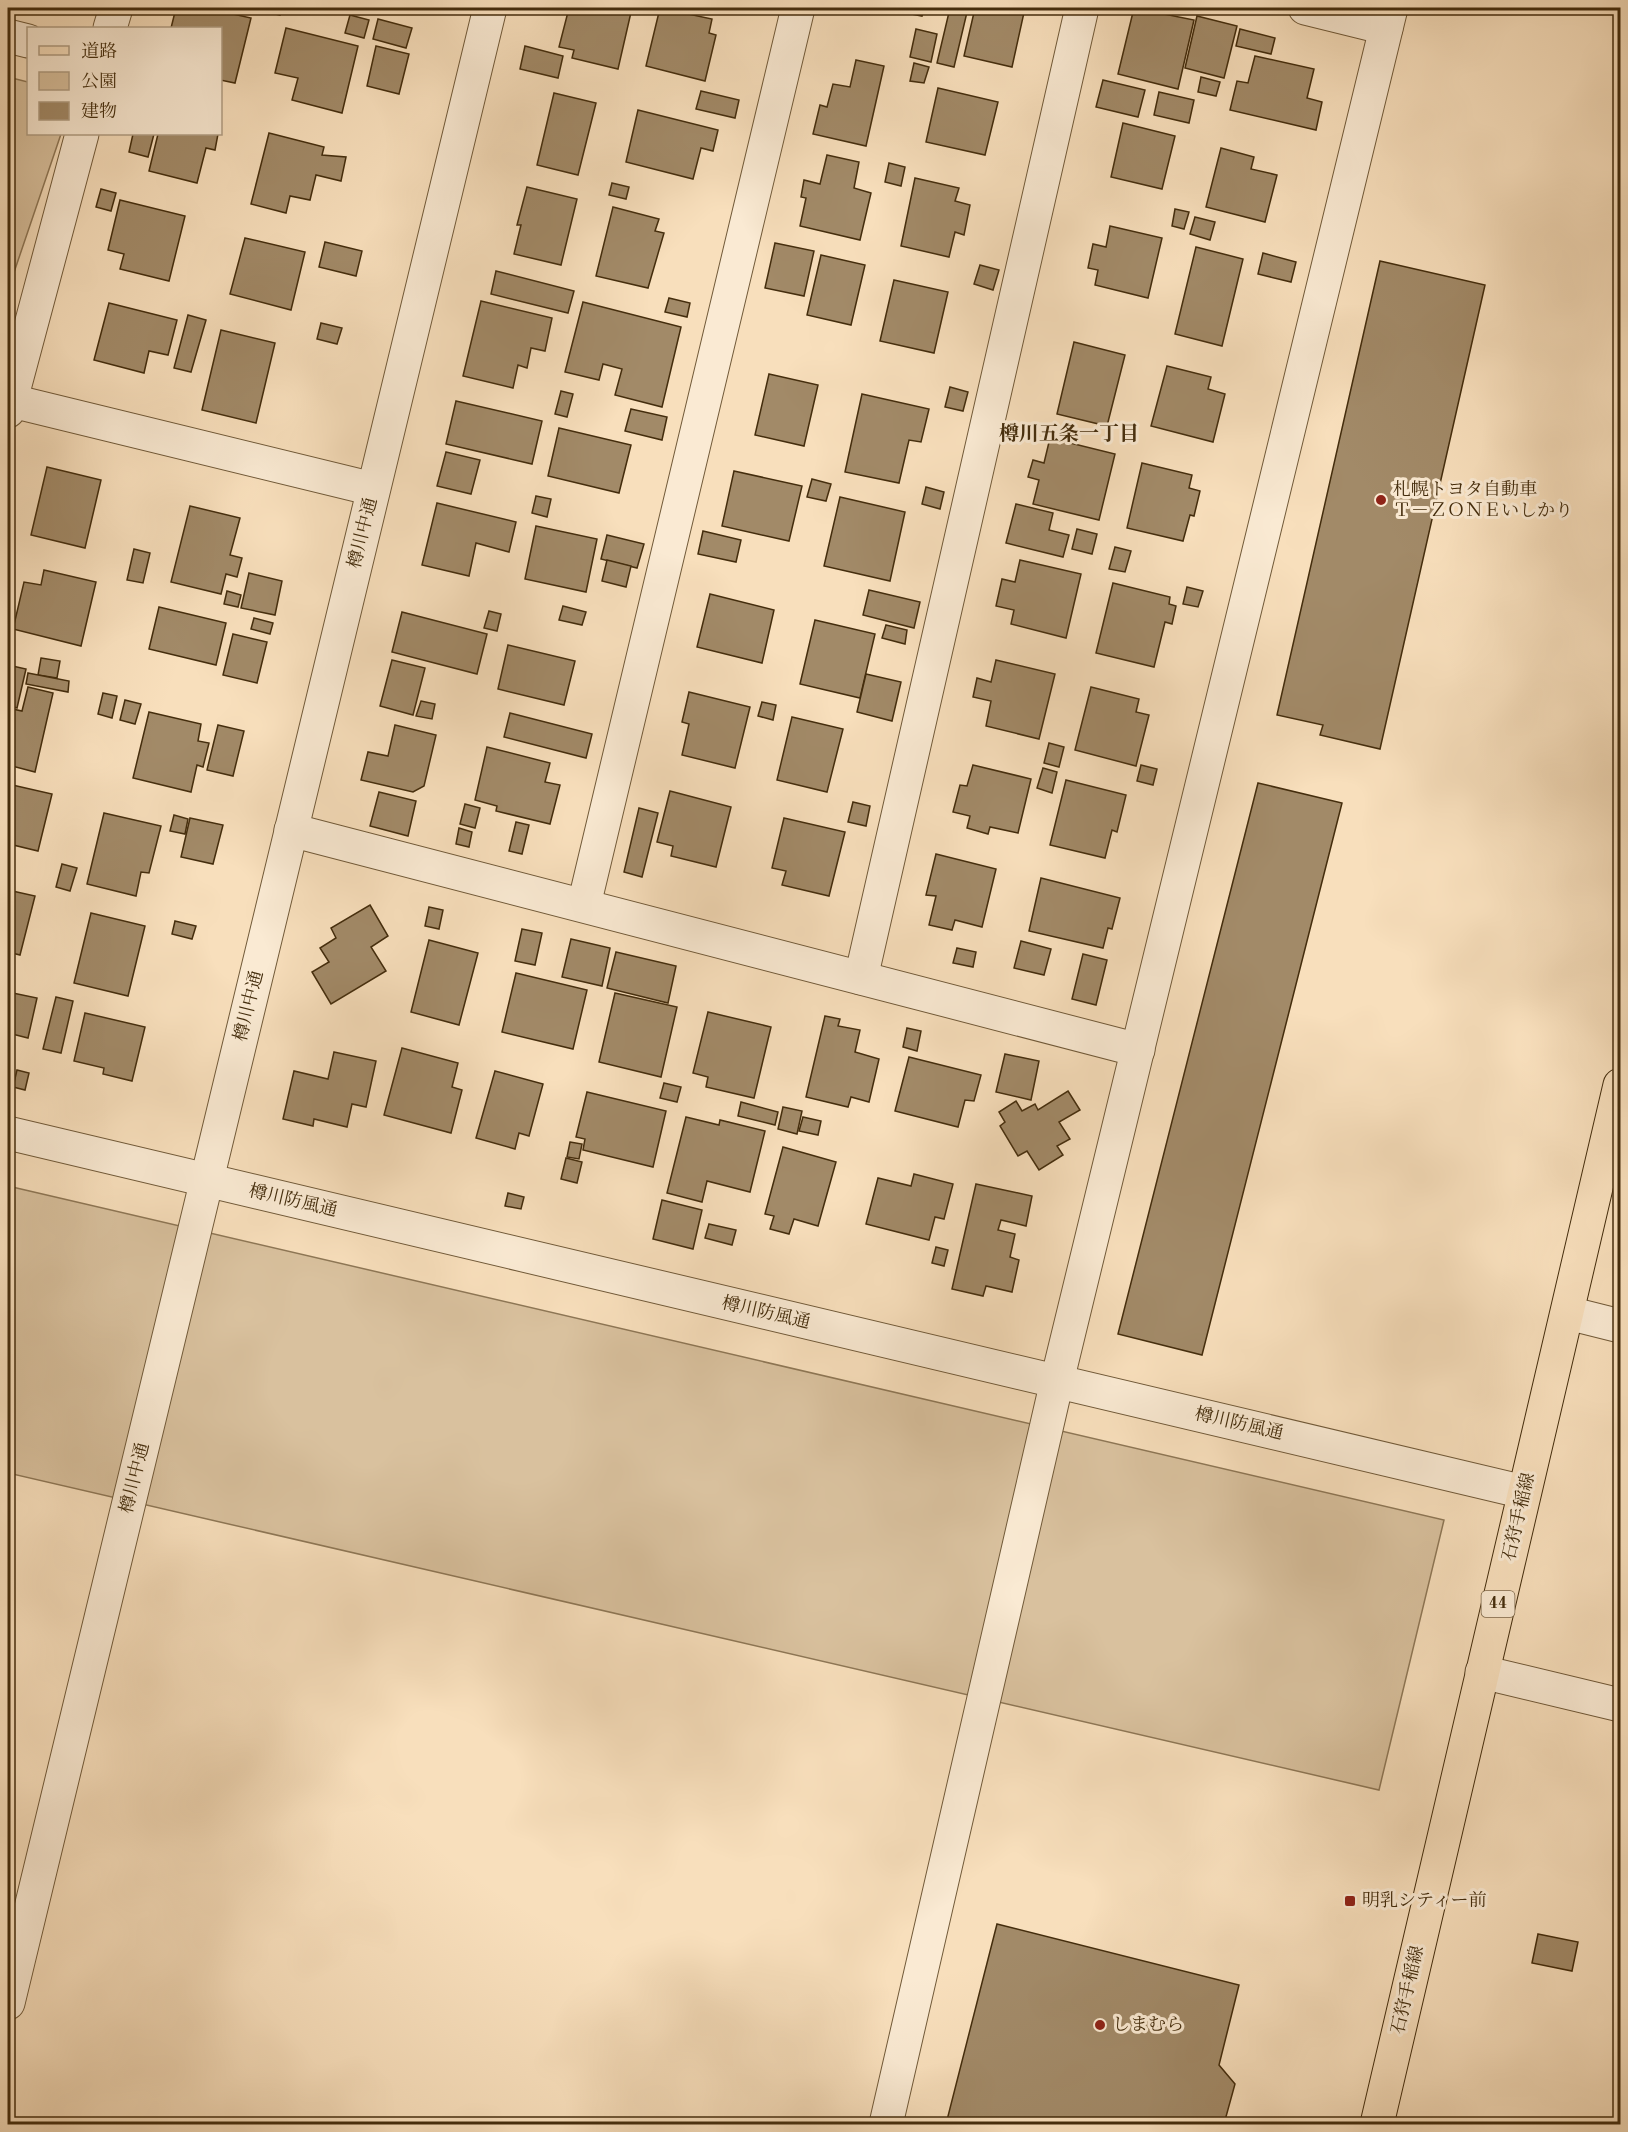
<svg xmlns="http://www.w3.org/2000/svg" width="1628" height="2132" viewBox="0 0 1628 2132" font-family="'Old Standard TT','Noto Serif JP',serif">
	<style>
		.green { fill: #d9c19e; stroke: #8e7756; stroke-width: 1.5 }
		.building { fill: #a28a68; stroke: #442d0d; stroke-width: 1.5 }
		.lines { fill: none; stroke-linecap: round; stroke-linejoin: round }
		.minor-casing { stroke: #715a39; stroke-width: 35 }
		.primary-casing { stroke: #442d0d; stroke-width: 35 }
		.minor { stroke: #faead3; stroke-width: 33 }
		.primary { stroke: #f8dfbc; stroke-width: 33 }
		.poi-dot { fill: #8f2418; stroke: #faead3; stroke-width: 2 }
		.labels { text-anchor: middle; dominant-baseline: central; stroke-width: 6; stroke-linejoin: round; paint-order: stroke }
		.shield { fill: #faead3; stroke: #7b6648; stroke-width: 1.5 }
		.shield-label { font-size: 16px; font-weight: bold; fill: #442d0d }
		.poi-label { font-size: 18px; fill: #442d0d; stroke: #faead3; text-anchor: start }
		.street-label { font-size: 18px; fill: #442d0d; stroke: #faead3 }
		.neighbourhood-label { font-size: 20px; font-weight: bold; fill: #442d0d; stroke: #faead3 }
	</style>
	<rect width="100%" height="100%" fill="#f8dfbc"/>
	<filter id="stains"><feTurbulence type="fractalNoise" baseFrequency=".00333" numOctaves="4"/><feColorMatrix values="0 0 0 0 .2 0 0 0 0 .09 0 0 0 0 .02 0 0 0 .5 -.17"/></filter>
	<radialGradient id="worn" r=".72"><stop offset=".6" stop-color="#630" stop-opacity="0"/><stop offset="1" stop-color="#630" stop-opacity=".3"/></radialGradient>
	<g class="green">
		<polygon points="8,77 28,82 28,134 61,134 8,290"/>
		<polygon points="8,1186 1444,1520 1379,1790 8,1473"/>
	</g>
	<g class="building">
		<polygon points="176,8 206,8 251,18 235,83 220,80 220,28 171,28"/>
		<polygon points="249,8 281,8 280,15"/>
		<polygon points="569,8 632,8 618,69 572,58 574,50 559,47"/>
		<polygon points="660,8 712,19 709,33 716,35 705,81 646,66"/>
		<polygon points="882,8 924,8 922,16"/>
		<polygon points="950,8 968,8 954,67 937,63"/>
		<polygon points="975,8 1025,8 1012,67 964,56"/>
		<polygon points="1134,8 1194,20 1178,89 1118,74"/>
		<polygon points="350,15 369,20 364,38 345,33"/>
		<polygon points="1197,16 1237,26 1224,78 1185,68"/>
		<polygon points="378,19 412,28 406,48 373,39"/>
		<polygon points="286,28 358,46 342,113 292,100 298,78 275,73"/>
		<polygon points="916,29 937,34 931,62 910,57"/>
		<polygon points="1240,29 1275,38 1271,54 1236,46"/>
		<polygon points="376,46 409,54 399,94 367,86"/>
		<polygon points="525,46 563,56 558,78 520,69"/>
		<polygon points="1255,56 1314,69 1307,98 1322,102 1316,130 1230,110 1237,81 1248,83"/>
		<polygon points="856,60 884,66 866,146 813,134 820,105 827,107 833,84 850,87"/>
		<polygon points="914,63 929,67 924,83 910,81"/>
		<polygon points="1201,77 1220,82 1216,96 1198,92"/>
		<polygon points="1103,80 1145,90 1138,117 1096,107"/>
		<polygon points="938,88 998,102 985,155 926,142"/>
		<polygon points="701,91 739,100 735,118 696,109"/>
		<polygon points="1159,92 1194,100 1189,123 1154,115"/>
		<polygon points="554,93 596,103 578,175 537,165"/>
		<polygon points="638,110 718,130 713,151 701,148 693,179 626,162"/>
		<polygon points="1123,123 1175,136 1162,189 1111,177"/>
		<polygon points="269,133 324,147 322,155 346,157 341,181 316,175 310,200 290,196 286,213 251,204"/>
		<polygon points="133,134 154,134 148,157 129,152"/>
		<polygon points="158,134 218,134 215,150 206,148 197,183 149,171"/>
		<polygon points="1221,148 1254,157 1251,169 1277,175 1265,222 1206,207"/>
		<polygon points="827,155 859,162 854,188 871,193 860,240 800,226 806,198 801,197 804,180 820,184"/>
		<polygon points="889,163 905,167 901,186 885,182"/>
		<polygon points="915,178 959,188 955,201 970,205 964,235 955,232 949,257 901,246"/>
		<polygon points="612,183 629,187 626,199 609,195"/>
		<polygon points="527,187 577,199 561,265 514,254 521,225 517,225"/>
		<polygon points="101,189 116,193 111,211 96,207"/>
		<polygon points="120,200 185,216 169,281 120,269 124,254 108,250"/>
		<polygon points="613,207 659,219 655,231 664,233 648,288 596,276"/>
		<polygon points="1175,209 1189,212 1184,229 1172,226"/>
		<polygon points="1195,217 1215,222 1210,240 1190,234"/>
		<polygon points="1110,226 1162,238 1148,298 1095,285 1098,270 1088,268 1093,244 1106,247"/>
		<polygon points="245,238 305,252 291,310 230,294"/>
		<polygon points="325,242 362,251 356,276 319,267"/>
		<polygon points="775,243 814,251 804,296 765,288"/>
		<polygon points="1196,247 1243,259 1222,346 1175,334"/>
		<polygon points="1263,253 1296,262 1291,282 1258,274"/>
		<polygon points="821,255 865,265 851,325 807,315"/>
		<polygon points="1380,261 1485,285 1380,749 1320,735 1323,725 1277,715"/>
		<polygon points="980,265 999,270 993,290 974,284"/>
		<polygon points="496,271 574,291 568,313 491,294"/>
		<polygon points="894,280 948,292 934,353 880,341"/>
		<polygon points="669,298 690,303 687,317 665,312"/>
		<polygon points="481,301 552,318 545,351 531,348 527,368 518,365 513,388 463,376"/>
		<polygon points="583,302 681,327 662,407 615,395 622,369 603,364 599,380 565,372"/>
		<polygon points="109,303 177,320 168,355 149,351 144,373 94,360"/>
		<polygon points="188,315 206,320 191,372 174,368"/>
		<polygon points="321,323 342,328 337,344 317,339"/>
		<polygon points="221,330 275,343 256,423 202,410"/>
		<polygon points="1074,342 1125,355 1107,426 1057,414"/>
		<polygon points="1167,366 1211,377 1208,389 1225,394 1213,442 1151,426"/>
		<polygon points="769,374 818,385 804,446 755,435"/>
		<polygon points="950,387 968,392 963,411 945,407"/>
		<polygon points="561,391 573,394 567,417 555,414"/>
		<polygon points="862,394 929,409 921,442 909,440 899,483 845,472"/>
		<polygon points="456,401 542,421 532,464 446,444"/>
		<polygon points="631,409 667,417 662,440 625,431"/>
		<polygon points="559,428 631,445 619,493 548,476"/>
		<polygon points="1050,438 1115,454 1099,520 1033,504 1039,480 1028,477 1033,460 1044,463"/>
		<polygon points="446,452 480,460 471,494 437,486"/>
		<polygon points="1142,463 1192,475 1189,488 1200,491 1194,516 1190,515 1183,541 1127,528"/>
		<polygon points="47,467 101,480 85,548 31,535"/>
		<polygon points="734,471 802,486 789,541 722,526"/>
		<polygon points="812,479 831,484 826,501 807,497"/>
		<polygon points="926,487 944,492 940,509 922,504"/>
		<polygon points="536,496 551,499 547,517 532,513"/>
		<polygon points="840,497 905,512 890,581 824,566"/>
		<polygon points="437,503 516,522 509,552 476,543 469,576 422,565"/>
		<polygon points="1016,504 1053,513 1049,530 1069,535 1063,557 1006,543"/>
		<polygon points="190,506 240,518 230,555 242,558 237,577 226,574 221,594 171,582"/>
		<polygon points="536,526 597,539 586,592 525,579"/>
		<polygon points="1077,529 1097,534 1092,554 1072,549"/>
		<polygon points="703,531 741,540 736,562 698,554"/>
		<polygon points="607,535 644,544 637,568 601,559"/>
		<polygon points="1115,547 1131,551 1125,572 1109,569"/>
		<polygon points="134,549 150,553 143,583 127,580"/>
		<polygon points="607,560 631,566 626,587 602,581"/>
		<polygon points="1020,560 1081,574 1066,638 1011,624 1014,610 996,606 1002,579 1015,582"/>
		<polygon points="44,570 96,582 81,646 13,629 24,582 41,585"/>
		<polygon points="249,573 282,581 275,615 241,608"/>
		<polygon points="1113,583 1170,597 1169,604 1176,606 1172,624 1165,622 1154,667 1096,653"/>
		<polygon points="1187,587 1203,591 1198,607 1183,604"/>
		<polygon points="869,590 920,602 914,628 863,615"/>
		<polygon points="227,591 241,595 238,607 224,604"/>
		<polygon points="710,594 774,610 762,663 697,647"/>
		<polygon points="563,606 586,612 582,625 559,620"/>
		<polygon points="159,607 226,623 216,665 149,649"/>
		<polygon points="489,611 501,614 497,631 484,628"/>
		<polygon points="402,612 487,634 477,674 392,652"/>
		<polygon points="254,618 273,623 270,634 251,629"/>
		<polygon points="815,620 875,634 860,698 800,684"/>
		<polygon points="886,625 907,630 905,644 882,638"/>
		<polygon points="233,634 267,642 257,683 223,675"/>
		<polygon points="508,645 575,661 564,705 498,689"/>
		<polygon points="41,658 60,661 57,678 38,675"/>
		<polygon points="392,660 425,668 413,715 380,706"/>
		<polygon points="996,660 1055,674 1039,739 986,726 991,701 973,697 977,678 991,682"/>
		<polygon points="8,665 26,669 17,708 8,705"/>
		<polygon points="28,673 69,681 68,692 26,684"/>
		<polygon points="866,674 901,682 892,721 857,712"/>
		<polygon points="28,687 53,693 35,772 8,765 8,708 22,711"/>
		<polygon points="1091,687 1139,699 1136,712 1149,715 1136,766 1075,750"/>
		<polygon points="689,692 750,707 735,768 682,755 689,724 682,722"/>
		<polygon points="103,693 117,696 112,718 98,714"/>
		<polygon points="125,700 141,704 135,724 120,720"/>
		<polygon points="421,701 435,704 432,719 416,716"/>
		<polygon points="762,702 776,705 773,720 758,716"/>
		<polygon points="149,712 201,724 198,741 209,743 203,767 197,765 191,792 133,778"/>
		<polygon points="510,713 592,734 586,758 504,737"/>
		<polygon points="792,717 843,729 827,792 777,780"/>
		<polygon points="218,725 244,731 233,776 207,770"/>
		<polygon points="395,725 436,735 424,786 413,792 361,780 368,752 388,756"/>
		<polygon points="1049,743 1064,747 1059,767 1044,763"/>
		<polygon points="487,747 550,763 545,782 560,785 550,824 496,811 497,806 475,800"/>
		<polygon points="973,765 1031,779 1018,833 990,827 988,834 967,828 970,816 953,812 960,785 967,786"/>
		<polygon points="1141,765 1157,769 1153,785 1137,781"/>
		<polygon points="1043,768 1057,772 1052,793 1037,788"/>
		<polygon points="1066,780 1126,795 1117,832 1112,830 1105,858 1050,845"/>
		<polygon points="1258,783 1342,803 1202,1355 1118,1334"/>
		<polygon points="8,784 52,794 38,851 13,845 12,851 8,850"/>
		<polygon points="670,791 731,807 716,867 671,856 673,846 657,842"/>
		<polygon points="379,792 416,801 408,836 370,826"/>
		<polygon points="853,802 870,806 866,826 848,822"/>
		<polygon points="465,804 480,808 475,828 460,824"/>
		<polygon points="639,808 658,813 642,877 624,872"/>
		<polygon points="104,813 161,826 149,873 141,872 136,896 87,884"/>
		<polygon points="174,815 188,819 185,834 170,831"/>
		<polygon points="190,818 223,825 213,864 181,857"/>
		<polygon points="784,818 845,832 829,896 782,885 786,871 772,868"/>
		<polygon points="516,822 529,825 522,854 509,851"/>
		<polygon points="459,828 472,832 469,847 456,844"/>
		<polygon points="936,854 996,869 982,927 955,920 952,930 929,925 936,896 926,895"/>
		<polygon points="62,864 77,868 70,891 56,887"/>
		<polygon points="1041,878 1120,898 1112,929 1108,928 1103,948 1029,931"/>
		<polygon points="8,890 35,896 20,955 8,952"/>
		<polygon points="370,905 388,936 371,947 386,971 331,1004 312,972 329,962 320,948 336,938 331,928"/>
		<polygon points="429,907 443,910 439,929 425,926"/>
		<polygon points="91,913 145,926 128,996 74,983"/>
		<polygon points="175,921 196,926 192,939 172,934"/>
		<polygon points="522,929 542,933 535,965 515,961"/>
		<polygon points="571,939 610,948 602,986 562,977"/>
		<polygon points="429,940 478,953 459,1025 411,1012"/>
		<polygon points="1021,941 1051,949 1044,975 1014,968"/>
		<polygon points="957,948 976,952 973,967 953,963"/>
		<polygon points="616,952 676,966 668,1003 607,988"/>
		<polygon points="1083,954 1107,960 1096,1005 1072,999"/>
		<polygon points="516,973 587,990 573,1049 502,1032"/>
		<polygon points="8,992 37,998 28,1038 8,1033"/>
		<polygon points="615,993 677,1007 661,1077 599,1062"/>
		<polygon points="56,997 73,1001 61,1053 43,1049"/>
		<polygon points="708,1012 771,1027 754,1098 706,1087 708,1077 693,1073"/>
		<polygon points="85,1013 145,1027 132,1081 103,1074 104,1068 74,1061"/>
		<polygon points="825,1016 840,1019 838,1026 860,1030 855,1052 879,1059 869,1102 851,1097 848,1107 806,1097"/>
		<polygon points="907,1028 921,1031 917,1051 903,1047"/>
		<polygon points="402,1048 458,1063 452,1087 462,1090 451,1133 384,1115"/>
		<polygon points="334,1052 376,1061 366,1107 352,1104 347,1127 314,1119 313,1126 283,1119 294,1071 328,1079"/>
		<polygon points="1005,1054 1039,1061 1031,1100 996,1092"/>
		<polygon points="909,1057 981,1075 974,1101 965,1100 958,1127 895,1111"/>
		<polygon points="17,1070 29,1073 25,1090 13,1087"/>
		<polygon points="495,1071 543,1084 529,1136 519,1133 515,1149 476,1138"/>
		<polygon points="664,1083 681,1087 677,1102 660,1098"/>
		<polygon points="1068,1091 1080,1110 1059,1122 1070,1139 1057,1146 1063,1155 1039,1170 1027,1151 1018,1156 1000,1126 1005,1122 999,1112 1016,1101 1022,1111 1035,1104 1038,1110"/>
		<polygon points="587,1092 666,1111 653,1167 583,1150 585,1139 576,1137"/>
		<polygon points="741,1102 778,1112 775,1125 738,1116"/>
		<polygon points="783,1107 802,1111 797,1134 778,1129"/>
		<polygon points="686,1117 719,1125 720,1120 765,1131 750,1192 707,1181 702,1202 667,1193"/>
		<polygon points="803,1117 821,1121 818,1135 799,1131"/>
		<polygon points="570,1142 582,1144 579,1159 567,1157"/>
		<polygon points="783,1147 836,1162 818,1226 794,1219 789,1234 770,1229 774,1216 765,1214"/>
		<polygon points="566,1158 582,1162 577,1183 561,1179"/>
		<polygon points="914,1174 953,1184 944,1219 935,1217 929,1240 866,1224 878,1178 911,1186"/>
		<polygon points="976,1184 1032,1196 1026,1226 1001,1220 998,1230 1015,1234 1010,1257 1019,1260 1012,1292 986,1286 983,1296 952,1289"/>
		<polygon points="508,1193 524,1197 521,1209 505,1206"/>
		<polygon points="662,1200 702,1210 693,1249 653,1239"/>
		<polygon points="709,1224 736,1230 732,1245 705,1238"/>
		<polygon points="936,1247 948,1250 944,1266 932,1263"/>
		<polygon points="997,1924 1239,1985 1219,2065 1235,2084 1224,2124 946,2124"/>
		<polygon points="1538,1934 1578,1942 1572,1971 1532,1963"/>
	</g>
	<g class="lines">
		<defs>
			<g id="minor">
				<polyline points="1305,8 1386,28"/>
				<polyline points="110,28 116,8"/>
				<polyline points="8,36 28,41"/>
				<polyline points="8,400 373,489"/>
				<polyline points="8,411 82,134"/>
				<polyline points="291,830 1138,1050"/>
				<polyline points="584,905 798,8"/>
				<polyline points="861,978 1082,8"/>
				<polyline points="8,1133 1524,1492"/>
				<polyline points="1568,1313 1620,1326"/>
				<polyline points="1482,1672 1620,1705"/>
				<polyline points="8,2003 490,8"/>
				<polyline points="886,2124 1057,1381 1391,8"/>
			</g>
			<polyline id="primary" points="1377,2124 1620,1085"/>
		</defs>
		<use href="#minor" class="minor-casing"/>
		<use href="#primary" class="primary-casing"/>
		<use href="#minor" class="minor"/>
		<use href="#primary" class="primary"/>
	</g>
	<g class="poi-dot">
		<circle cx="1381" cy="500" r="6"/>
		<rect x="1344" y="1895" width="12" height="12" rx="3"/>
		<circle cx="1100" cy="2025" r="6"/>
	</g>
	<g class="labels">
		<rect class="shield" x="1481.5" y="1591" width="33" height="26" rx="4.5"/>
		<g class="shield-label">
			<text x="1498" y="1604">44</text>
		</g>
		<g class="poi-label">
			<text x="1393" y="490">札幌トヨタ自動車<tspan x="1393" dy="21">Ｔ－ＺＯＮＥいしかり</tspan></text>
			<text x="1362" y="1901">明乳シティー前</text>
			<text x="1112" y="2025">しまむら</text>
		</g>
		<g class="street-label">
			<text transform="translate(363 533) rotate(-76)">樽川中通</text>
			<text transform="translate(249 1006) rotate(-76)">樽川中通</text>
			<text transform="translate(293 1201) rotate(13)">樽川防風通</text>
			<text transform="translate(766 1313) rotate(13)">樽川防風通</text>
			<text transform="translate(1239 1424) rotate(13)">樽川防風通</text>
			<text transform="translate(135 1478) rotate(-76)">樽川中通</text>
			<text transform="translate(1519 1517) rotate(-77)">石狩手稲線</text>
			<text transform="translate(1408 1990) rotate(-77)">石狩手稲線</text>
		</g>
		<g class="neighbourhood-label">
			<text x="1069" y="435">樽川五条一丁目</text>
		</g>
	</g>
	<rect width="1628" height="2132" fill="none" stroke="#f8dfbc" stroke-width="30"/>
	<rect x="9" y="9" width="1610" height="2114" fill="none" stroke="#442d0d" stroke-width="3"/>
	<rect x="15" y="15" width="1598" height="2102" fill="none" stroke="#442d0d" stroke-width="1.5"/>
	<rect x="27" y="27" width="195" height="108" fill="#faead3" stroke="#b19e84" stroke-width="1.5"/>
	<rect x="39" y="46" width="30" height="9" fill="#f8dfbc" stroke="#b19e84" stroke-width="1.5"/>
	<text x="81" y="57" font-size="18" fill="#442d0d">道路</text>
	<rect x="39" y="72" width="30" height="18" fill="#d9c19e" stroke="#b19e84" stroke-width="1.5"/>
	<text x="81" y="87" font-size="18" fill="#442d0d">公園</text>
	<rect x="39" y="102" width="30" height="18" fill="#a28a68" stroke="#b19e84" stroke-width="1.5"/>
	<text x="81" y="117" font-size="18" fill="#442d0d">建物</text>
	<rect width="100%" height="100%" filter="url(#stains)"/>
	<rect width="100%" height="100%" fill="url(#worn)"/>
</svg>
